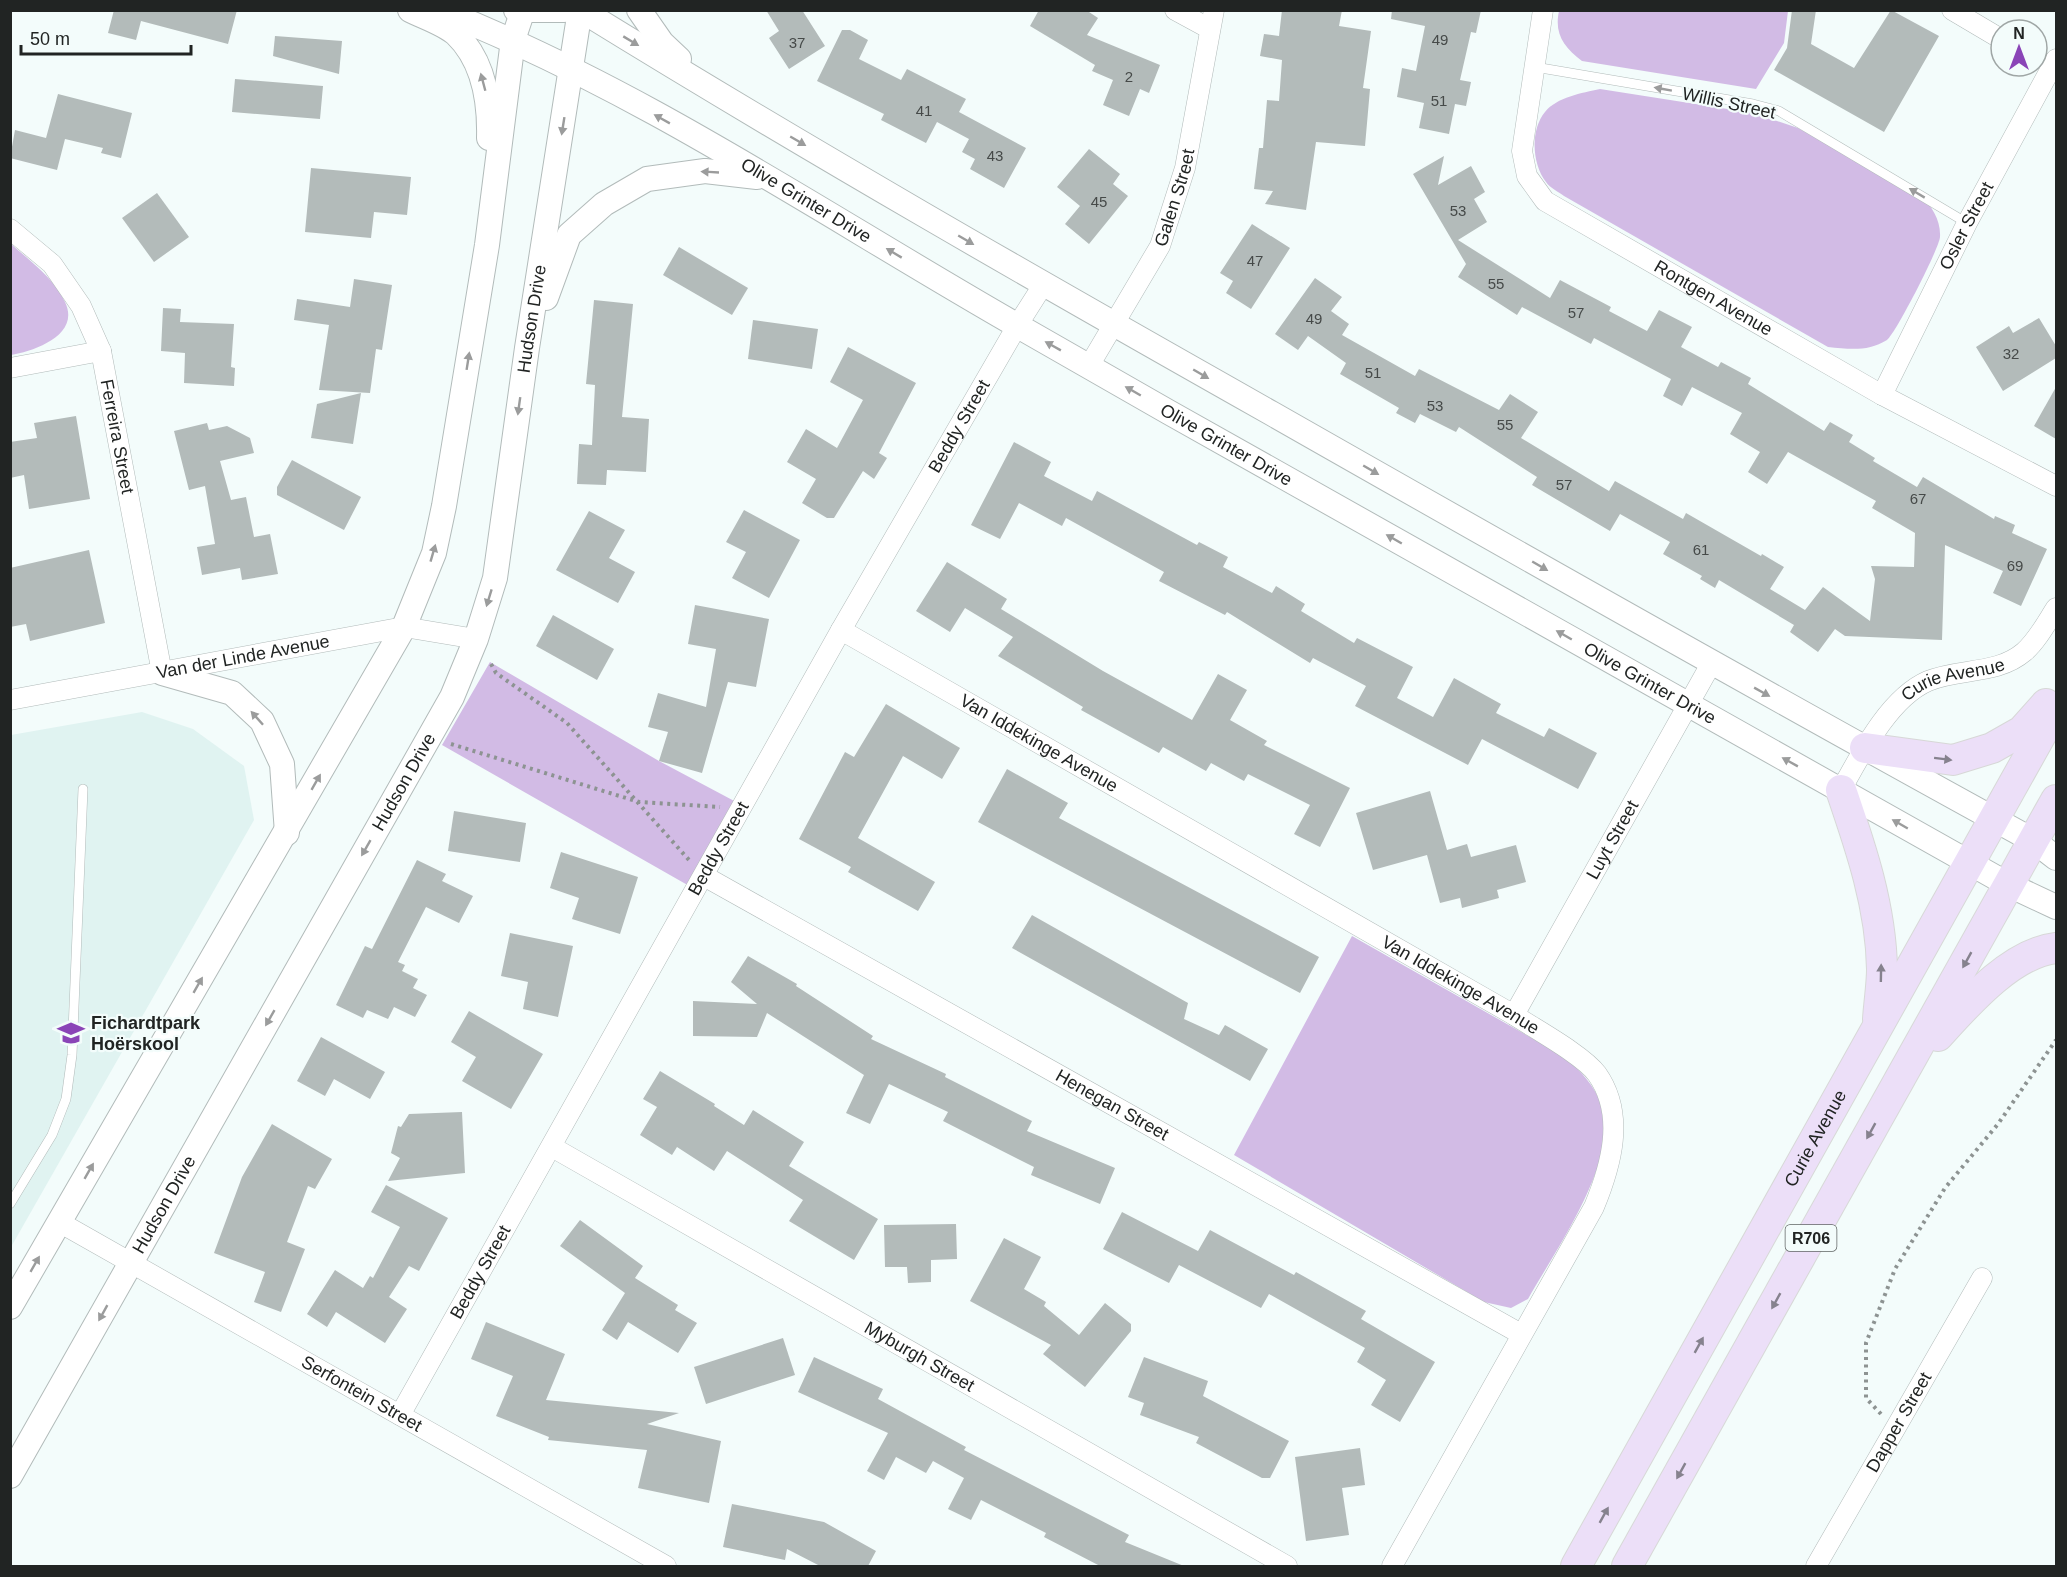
<svg xmlns="http://www.w3.org/2000/svg" width="2067" height="1577" viewBox="0 0 2067 1577" font-family="Arial,sans-serif">
	<style>
		.built { fill: #e0f3f1 }
		.green { fill: #d2bbe5 }
		.building { fill: #b3bbba }
		.lines { fill: none; stroke-linecap: round; stroke-linejoin: round }
		.service-casing { stroke: #b2bbba; stroke-width: 10 }
		.minor-casing { stroke: #b2bbba; stroke-width: 21 }
		.tertiary-casing { stroke: #b2bbba; stroke-width: 26 }
		.primary-casing { stroke: #d7d8d7; stroke-width: 32 }
		.path { stroke: #8d9392; stroke-width: 4; stroke-dasharray: 3 4.5; stroke-linecap: butt }
		.service { stroke: #fff; stroke-width: 9 }
		.minor { stroke: #fff; stroke-width: 20 }
		.tertiary { stroke: #fff; stroke-width: 24 }
		.primary { stroke: #ecdff8; stroke-width: 30 }
		.oneway { fill: #9b9c9c }
		.oneway2 { fill: #86828e }
		.labels { text-anchor: middle; dominant-baseline: central; stroke-width: 4.5; stroke-linejoin: round; paint-order: stroke }
		.number-label { font-size: 15px; fill: #464a49 }
		.shield { fill: #f3fcfb; stroke: #606564; stroke-width: 1.5 }
		.shield-label { font-size: 16px; font-weight: bold; fill: #212423 }
		.street-label { font-size: 18px; fill: #212423; stroke: #f3fcfb }
		.poi-label { font-size: 18px; font-weight: bold; fill: #212423; stroke: #f3fcfb; text-anchor: start }
	</style>
	<rect width="100%" height="100%" fill="#f3fcfb"/>
	<polygon class="built" points="142,712 193,729 244,766 254,820 11,1247 11,735"/>
	<g class="green">
		<path d="M1559,11V10L1788,11L1784,43L1756,89L1582,61C1564,47 1554,34 1559,11Z"/>
		<path d="M1600,89L1753,113L1798,128L1922,195C1932,208 1941,220 1940,237C1939,249 1895,335 1887,340C1868,352 1849,349 1828,347L1564,196C1559,192 1550,188 1546,182C1532,164 1530,130 1545,112C1557,97 1582,93 1600,89Z"/>
		<path d="M11,244C30,261 54,278 65,302C81,335 34,351 11,355Z"/>
		<polygon points="490,662 659,761 738,803 691,887 442,745"/>
		<path d="M1352,936L1565,1057C1581,1072 1595,1085 1602,1107C1621,1158 1553,1254 1528,1299L1511,1308L1484,1302L1234,1155Z"/>
	</g>
	<g class="building">
		<polygon points="114,10 237,10 228,44 141,21 136,40 108,33"/>
		<polygon points="766,10 802,10 825,46 789,69 769,38 779,31"/>
		<polygon points="1039,10 1086,10 1098,18 1087,35 1160,65 1149,93 1140,89 1129,116 1103,105 1113,80 1092,71 1095,65 1030,26"/>
		<polygon points="1282,10 1342,10 1339,26 1371,31 1363,88 1370,89 1365,146 1316,142 1306,210 1265,204 1273,191 1254,189 1259,148 1263,148 1267,100 1279,101 1282,60 1260,56 1264,34 1279,36"/>
		<polygon points="1392,10 1481,10 1476,33 1471,32 1460,80 1471,82 1466,106 1455,104 1449,134 1419,128 1424,103 1397,97 1402,68 1416,71 1425,26 1391,19"/>
		<polygon points="1792,10 1816,10 1811,44 1854,68 1891,10 1939,36 1884,132 1774,70 1787,48"/>
		<polygon points="842,30 850,30 868,40 859,59 901,80 907,69 966,99 959,112 1026,148 1004,188 970,169 975,159 962,152 969,139 937,122 926,143 881,120 884,114 817,81"/>
		<polygon points="275,36 342,41 339,74 273,56"/>
		<polygon points="235,79 323,86 320,119 232,112"/>
		<polygon points="58,94 132,113 121,158 101,153 103,148 65,139 57,170 10,158 15,130 46,138"/>
		<polygon points="1089,149 1120,174 1113,184 1128,196 1089,244 1065,224 1080,206 1057,187"/>
		<polygon points="1444,156 1438,185 1471,166 1485,192 1474,199 1487,222 1458,240 1550,298 1560,280 1611,307 1609,311 1647,331 1659,310 1692,327 1681,347 1718,367 1721,362 1751,378 1748,384 1824,431 1830,422 1853,435 1849,442 1875,458 1873,461 1917,487 1923,477 1994,519 1995,516 2015,525 2012,533 2047,549 2021,606 1993,593 2003,571 1945,545 1942,640 1845,636 1835,629 1818,652 1790,632 1794,625 1719,580 1715,588 1700,579 1702,576 1663,554 1670,542 1620,514 1610,531 1532,485 1537,477 1459,427 1456,432 1420,414 1415,423 1396,413 1399,408 1340,374 1346,363 1308,336 1298,350 1275,334 1315,278 1342,297 1331,311 1349,324 1342,335 1415,376 1419,369 1499,410 1510,394 1538,412 1521,438 1609,491 1615,481 1683,519 1686,513 1761,556 1762,554 1784,567 1770,589 1805,610 1823,587 1870,621 1875,579 1871,566 1914,567 1915,533 1872,508 1876,501 1788,452 1767,484 1748,472 1760,452 1730,434 1742,413 1692,387 1682,406 1663,396 1671,379 1594,338 1591,344 1522,307 1517,315 1458,277 1466,264 1413,174"/>
		<polygon points="311,168 411,177 407,215 374,212 371,238 305,232"/>
		<polygon points="157,193 189,237 154,262 122,218"/>
		<polygon points="1252,224 1290,248 1251,309 1226,293 1233,281 1220,273"/>
		<polygon points="679,247 748,288 732,315 663,275"/>
		<polygon points="354,279 392,285 382,350 376,349 370,393 319,390 329,325 294,320 297,299 350,307"/>
		<polygon points="594,300 633,304 622,417 649,419 646,472 607,470 606,485 577,484 579,444 592,445 595,385 586,384"/>
		<polygon points="163,308 181,309 180,322 234,324 231,367 235,368 234,386 184,383 185,353 161,351"/>
		<polygon points="2039,318 2056,346 2056,358 2003,391 1976,347 2009,326 2013,333"/>
		<polygon points="753,320 818,329 812,369 748,359"/>
		<polygon points="848,347 916,383 879,453 887,458 874,479 863,471 834,518 827,518 802,503 816,479 787,462 806,429 837,448 863,400 830,382"/>
		<polygon points="2056,387 2056,439 2034,426"/>
		<polygon points="361,393 353,444 311,438 317,404"/>
		<polygon points="76,416 90,499 29,509 24,475 10,478 10,442 37,438 34,423"/>
		<polygon points="207,423 209,430 227,426 250,438 254,453 220,461 231,500 246,497 254,537 270,534 278,574 242,580 240,568 202,575 197,547 215,544 205,486 189,490 174,431"/>
		<polygon points="1014,442 1051,462 1044,476 1092,501 1097,491 1197,545 1199,542 1228,557 1223,567 1272,593 1276,586 1305,604 1301,611 1354,643 1357,638 1413,667 1397,698 1433,717 1454,678 1501,704 1496,713 1544,737 1549,728 1597,753 1578,789 1482,739 1468,765 1355,706 1366,686 1313,658 1310,663 1227,612 1225,615 1159,581 1164,572 1066,518 1062,526 1019,503 1000,539 971,525"/>
		<polygon points="292,460 361,497 344,530 277,495 277,487"/>
		<polygon points="744,510 800,540 769,598 732,578 746,552 726,542"/>
		<polygon points="589,511 625,530 609,558 635,572 618,603 556,570"/>
		<polygon points="89,550 105,623 30,641 26,624 10,627 10,568"/>
		<polygon points="947,562 1007,599 1001,609 1103,671 1192,720 1218,674 1247,690 1230,720 1267,741 1264,745 1350,788 1320,847 1294,834 1310,805 1248,774 1244,781 1211,763 1206,771 1163,747 1159,753 1081,710 1083,707 998,656 1013,637 965,608 950,632 916,611"/>
		<polygon points="695,605 769,619 756,687 728,682 702,773 659,761 668,732 648,727 658,693 706,707 716,649 688,644"/>
		<polygon points="553,615 614,649 597,680 536,646"/>
		<polygon points="886,704 960,748 942,779 903,756 858,838 935,882 918,911 848,872 851,867 799,839 845,752 854,757"/>
		<polygon points="1007,769 1068,803 1059,818 1319,957 1300,993 978,822"/>
		<polygon points="1430,791 1447,850 1467,844 1471,857 1516,845 1526,882 1497,890 1499,898 1462,908 1460,898 1440,903 1427,855 1373,870 1356,813"/>
		<polygon points="454,811 526,823 520,862 448,851"/>
		<polygon points="561,852 638,877 620,934 572,919 579,898 550,888"/>
		<polygon points="417,860 446,874 442,881 473,896 459,923 426,907 398,962 405,965 402,971 418,979 413,988 427,995 415,1017 394,1007 388,1019 367,1010 363,1018 336,1005 365,946 372,949"/>
		<polygon points="1032,915 1188,1003 1184,1019 1219,1035 1225,1025 1268,1049 1250,1081 1012,948"/>
		<polygon points="510,933 573,946 558,1017 523,1009 528,982 501,976"/>
		<polygon points="748,956 797,984 796,986 873,1036 871,1039 946,1074 945,1077 1032,1121 1027,1131 1115,1168 1100,1204 1031,1175 1034,1167 943,1121 948,1112 889,1084 870,1124 846,1113 864,1075 767,1013 757,1037 693,1036 693,1001 757,1004 731,982"/>
		<polygon points="469,1011 543,1054 511,1109 462,1081 476,1057 451,1042"/>
		<polygon points="321,1037 385,1072 370,1099 334,1079 325,1096 297,1081"/>
		<polygon points="660,1071 715,1104 714,1106 744,1125 753,1110 804,1142 789,1166 878,1219 854,1260 789,1221 803,1200 727,1151 714,1171 677,1147 672,1155 640,1135 657,1107 643,1099"/>
		<polygon points="462,1112 465,1173 388,1181 400,1158 391,1153 398,1126 401,1127 409,1114"/>
		<polygon points="272,1124 332,1159 315,1189 308,1186 287,1242 305,1249 281,1312 254,1302 265,1272 214,1253 242,1177"/>
		<polygon points="386,1185 448,1218 419,1271 409,1266 389,1297 407,1309 385,1343 336,1312 327,1327 307,1314 335,1270 363,1288 370,1276 373,1278 400,1227 371,1212"/>
		<polygon points="1122,1212 1198,1251 1210,1230 1294,1275 1296,1272 1366,1311 1361,1319 1435,1362 1400,1422 1371,1405 1386,1380 1357,1362 1365,1348 1269,1294 1261,1308 1179,1265 1169,1283 1103,1249"/>
		<polygon points="580,1220 643,1266 635,1278 678,1305 675,1310 697,1323 678,1353 628,1322 617,1340 602,1330 625,1293 560,1246"/>
		<polygon points="956,1224 957,1259 931,1260 931,1282 908,1283 907,1267 885,1267 884,1225"/>
		<polygon points="1004,1238 1041,1257 1024,1289 1046,1302 1044,1306 1079,1335 1105,1303 1131,1324 1131,1331 1085,1387 1043,1354 1051,1345 970,1301"/>
		<polygon points="486,1322 565,1354 546,1400 679,1413 647,1424 721,1441 709,1503 638,1488 647,1450 548,1440 549,1437 496,1416 513,1376 471,1359"/>
		<polygon points="783,1338 795,1375 706,1404 694,1367"/>
		<polygon points="814,1357 883,1389 878,1399 966,1447 964,1450 1129,1535 1125,1542 1184,1566 1100,1566 1044,1537 1046,1533 981,1500 971,1520 948,1509 964,1478 933,1461 926,1473 896,1457 884,1480 867,1471 888,1433 798,1392"/>
		<polygon points="1144,1357 1208,1381 1203,1396 1289,1441 1270,1478 1262,1478 1196,1443 1199,1437 1140,1415 1144,1403 1128,1397"/>
		<polygon points="1360,1448 1365,1485 1342,1488 1349,1535 1306,1541 1295,1457"/>
		<polygon points="732,1504 824,1522 876,1551 868,1566 820,1566 787,1549 785,1560 723,1547"/>
	</g>
	<g class="lines">
		<defs>
			<g id="service">
				<polyline points="1535,67 1753,104 1779,111 1967,223"/>
				<polyline points="10,1204 52,1135 66,1099 72,1055 83,789"/>
			</g>
			<g id="minor">
				<polyline points="1175,10 1210,29"/>
				<path id="s1" d="M1543,10L1522,151L1527,176L1545,201L1882,395L2056,486"/>
				<polyline points="1952,10 2001,39"/>
				<path id="s2" d="M10,229L52,264L81,306L101,351L162,673"/>
				<path id="s3" d="M1089,366L1160,246L1185,168L1214,10"/>
				<polyline points="10,368 101,351"/>
				<path id="s4" d="M1882,395L1967,223L2056,59"/>
				<path id="s5" d="M841,630L1514,1015C1535,1029 1583,1055 1597,1074C1626,1115 1611,1166 1594,1207L1392,1566"/>
				<path id="s6" d="M10,700L404,627L476,639"/>
				<path id="s7" d="M1841,790C1861,754 1889,698 1928,681C1959,668 1997,675 2024,652C2037,641 2047,622 2056,608"/>
				<path id="s8" d="M704,876L1521,1334"/>
				<path id="s9" d="M1514,1015L1711,664"/>
				<path id="s10" d="M552,1147L1287,1566"/>
				<path id="s11" d="M59,1222L666,1566"/>
				<path id="s12" d="M400,1415L841,630L1017,326L1043,285"/>
				<path id="s13" d="M1816,1566L1982,1278"/>
			</g>
			<g id="tertiary">
				<path d="M410,10C424,17 445,24 456,34C484,61 490,100 489,138"/>
				<path id="s14" d="M439,10C644,91 827,217 1018,326C1347,515 1679,699 2009,885L2056,907"/>
				<polyline points="516,10 564,10"/>
				<path d="M581,10C808,150 1039,282 1271,413C1524,557 1778,701 2034,841L2056,858"/>
				<polyline points="639,10 662,43 679,59"/>
				<polyline points="546,298 569,235 604,204 647,179 705,171 757,177"/>
				<polyline points="162,673 232,693 262,721 282,764 287,833"/>
				<polyline points="10,1307 404,627 434,553 444,506 487,245 513,40 523,10"/>
				<path id="s15" d="M10,1476L452,697L476,639L495,578L527,348L580,10"/>
			</g>
			<g id="primary">
				<polyline points="1865,748 1953,760 1992,748 2022,731 2046,704"/>
				<path d="M1841,790C1861,848 1881,907 1882,969C1882,985 1879,1003 1878,1019"/>
				<path d="M1938,1036C1967,1004 2011,953 2056,948"/>
				<path id="s16" d="M1576,1566L2056,708"/>
				<polyline points="1627,1566 2056,800"/>
			</g>
		</defs>
		<use href="#service" class="service-casing"/>
		<use href="#minor" class="minor-casing"/>
		<use href="#tertiary" class="tertiary-casing"/>
		<use href="#primary" class="primary-casing"/>
		<g class="path">
			<polyline points="491,664 496,673 567,723 689,860"/>
			<polyline points="451,744 639,802 720,807"/>
			<polyline points="1881,1414 1866,1398 1866,1343 1895,1269 1945,1188 1998,1124 2056,1040"/>
		</g>
		<use href="#service" class="service"/>
		<use href="#minor" class="minor"/>
		<use href="#tertiary" class="tertiary"/>
		<use href="#primary" class="primary"/>
	</g>
	<defs><path id="oneway-solid" d="M-6-.8H1V-3.2L6.5 0L1 3.2V.8H-6Z" transform="scale(1.5)"/></defs>
	<g class="oneway">
		<use href="#oneway-solid" transform="translate(631 41) rotate(31)"/>
		<use href="#oneway-solid" transform="translate(483 82) rotate(-105)"/>
		<use href="#oneway-solid" transform="translate(1663 89) rotate(-170)"/>
		<use href="#oneway-solid" transform="translate(662 119) rotate(-151)"/>
		<use href="#oneway-solid" transform="translate(563 126) rotate(99)"/>
		<use href="#oneway-solid" transform="translate(798 141) rotate(30)"/>
		<use href="#oneway-solid" transform="translate(710 172) rotate(-177)"/>
		<use href="#oneway-solid" transform="translate(1917 193) rotate(-149)"/>
		<use href="#oneway-solid" transform="translate(966 240) rotate(30)"/>
		<use href="#oneway-solid" transform="translate(894 253) rotate(-149)"/>
		<use href="#oneway-solid" transform="translate(1053 346) rotate(-151)"/>
		<use href="#oneway-solid" transform="translate(468 361) rotate(-81)"/>
		<use href="#oneway-solid" transform="translate(1201 374) rotate(30)"/>
		<use href="#oneway-solid" transform="translate(1133 391) rotate(-150)"/>
		<use href="#oneway-solid" transform="translate(519 406) rotate(98)"/>
		<use href="#oneway-solid" transform="translate(1371 470) rotate(30)"/>
		<use href="#oneway-solid" transform="translate(1394 539) rotate(-150)"/>
		<use href="#oneway-solid" transform="translate(433 553) rotate(-74)"/>
		<use href="#oneway-solid" transform="translate(1540 566) rotate(30)"/>
		<use href="#oneway-solid" transform="translate(489 598) rotate(107)"/>
		<use href="#oneway-solid" transform="translate(1564 635) rotate(-150)"/>
		<use href="#oneway-solid" transform="translate(1762 692) rotate(29)"/>
		<use href="#oneway-solid" transform="translate(257 718) rotate(-132)"/>
		<use href="#oneway-solid" transform="translate(1790 762) rotate(-151)"/>
		<use href="#oneway-solid" transform="translate(316 782) rotate(-60)"/>
		<use href="#oneway-solid" transform="translate(1900 824) rotate(-150)"/>
		<use href="#oneway-solid" transform="translate(366 848) rotate(120)"/>
		<use href="#oneway-solid" transform="translate(198 985) rotate(-60)"/>
		<use href="#oneway-solid" transform="translate(270 1018) rotate(120)"/>
		<use href="#oneway-solid" transform="translate(89 1171) rotate(-60)"/>
		<use href="#oneway-solid" transform="translate(35 1264) rotate(-60)"/>
		<use href="#oneway-solid" transform="translate(103 1313) rotate(119)"/>
	</g>
	<g class="oneway2">
		<use href="#oneway-solid" transform="translate(1943 759) rotate(7)"/>
		<use href="#oneway-solid" transform="translate(1967 960) rotate(119)"/>
		<use href="#oneway-solid" transform="translate(1881 973) rotate(-89)"/>
		<use href="#oneway-solid" transform="translate(1871 1131) rotate(119)"/>
		<use href="#oneway-solid" transform="translate(1776 1301) rotate(119)"/>
		<use href="#oneway-solid" transform="translate(1699 1345) rotate(-61)"/>
		<use href="#oneway-solid" transform="translate(1681 1471) rotate(119)"/>
		<use href="#oneway-solid" transform="translate(1604 1515) rotate(-61)"/>
	</g>
	<defs>
		<symbol id="school-bare" viewBox="-9 -9 18 18"><path d="M0-5L7-2L0 1L-7-2ZM-4 1L0 2.5L4 1V4Q0 6-4 4Z" fill="#8a44b7" stroke="#f3fcfb" stroke-width="2.5" paint-order="stroke"/></symbol>
	</defs>
	<g fill-rule="evenodd">
		<use href="#school-bare" x="52" y="1014" width="38" height="38"/>
	</g>
	<g class="labels">
		<g class="number-label">
			<text x="1440" y="39">49</text>
			<text x="797" y="42">37</text>
			<text x="1129" y="76">2</text>
			<text x="1439" y="100">51</text>
			<text x="924" y="110">41</text>
			<text x="995" y="155">43</text>
			<text x="1099" y="201">45</text>
			<text x="1458" y="210">53</text>
			<text x="1255" y="260">47</text>
			<text x="1496" y="283">55</text>
			<text x="1576" y="312">57</text>
			<text x="1314" y="318">49</text>
			<text x="2011" y="353">32</text>
			<text x="1373" y="372">51</text>
			<text x="1435" y="405">53</text>
			<text x="1505" y="424">55</text>
			<text x="1564" y="484">57</text>
			<text x="1918" y="498">67</text>
			<text x="1701" y="549">61</text>
			<text x="2015" y="565">69</text>
		</g>
		<rect class="shield" x="1785.5" y="1225" width="51" height="26" rx="4.5"/>
		<g class="shield-label">
			<text x="1811" y="1238">R706</text>
		</g>
		<g class="street-label">
			<text transform="translate(1729 103) rotate(12)">Willis Street</text>
			<text stroke="none"><textPath href="#s3" startOffset="190">Galen Street</textPath></text>
			<text stroke="none"><textPath href="#s14" startOffset="414">Olive Grinter Drive</textPath></text>
			<text stroke="none"><textPath href="#s4" startOffset="189">Osler Street</textPath></text>
			<text stroke="none"><textPath href="#s1" startOffset="393">Rontgen Avenue</textPath></text>
			<text stroke="none"><textPath href="#s15" startOffset="1284">Hudson Drive</textPath></text>
			<text stroke="none"><textPath href="#s12" startOffset="1136">Beddy Street</textPath></text>
			<text stroke="none"><textPath href="#s2" startOffset="242">Ferreira Street</textPath></text>
			<text stroke="none"><textPath href="#s14" startOffset="900">Olive Grinter Drive</textPath></text>
			<text stroke="none"><textPath href="#s6" startOffset="237">Van der Linde Avenue</textPath></text>
			<text stroke="none"><textPath href="#s7" startOffset="166">Curie Avenue</textPath></text>
			<text stroke="none"><textPath href="#s14" startOffset="1386">Olive Grinter Drive</textPath></text>
			<text stroke="none"><textPath href="#s5" startOffset="228">Van Iddekinge Avenue</textPath></text>
			<text stroke="none"><textPath href="#s15" startOffset="798">Hudson Drive</textPath></text>
			<text stroke="none"><textPath href="#s9" startOffset="201">Luyt Street</textPath></text>
			<text stroke="none"><textPath href="#s12" startOffset="650">Beddy Street</textPath></text>
			<text stroke="none"><textPath href="#s5" startOffset="714">Van Iddekinge Avenue</textPath></text>
			<text stroke="none"><textPath href="#s8" startOffset="468">Henegan Street</textPath></text>
			<text stroke="none"><textPath href="#s16" startOffset="490">Curie Avenue</textPath></text>
			<text stroke="none"><textPath href="#s15" startOffset="312">Hudson Drive</textPath></text>
			<text stroke="none"><textPath href="#s12" startOffset="164">Beddy Street</textPath></text>
			<text stroke="none"><textPath href="#s10" startOffset="423">Myburgh Street</textPath></text>
			<text stroke="none"><textPath href="#s11" startOffset="348">Serfontein Street</textPath></text>
			<text stroke="none"><textPath href="#s13" startOffset="166">Dapper Street</textPath></text>
		</g>
		<g class="poi-label">
			<text x="91" y="1023">Fichardtpark<tspan x="91" dy="21">Hoërskool</tspan></text>
		</g>
	</g>
	<rect width="2067" height="1577" fill="none" stroke="#212423" stroke-width="24"/>
	<g transform="translate(2019 48)"><circle r="28" fill="#f3fcfb" stroke="#9fa6a5" stroke-width="1.5"/>
	<path d="M0-4.5L10 22L0 15L-10 22Z" fill="#8a44b7"/>
	<text y="-9" font-size="16" font-weight="bold" text-anchor="middle" fill="#212423">N</text>
	</g>
	<path d="M21 45v9h170v-9" fill="none" stroke="#212423" stroke-width="3"/>
	<text x="30" y="45" font-size="18" fill="#212423" stroke="#f3fcfb" stroke-width="4.5" paint-order="stroke">50 m</text>
</svg>
